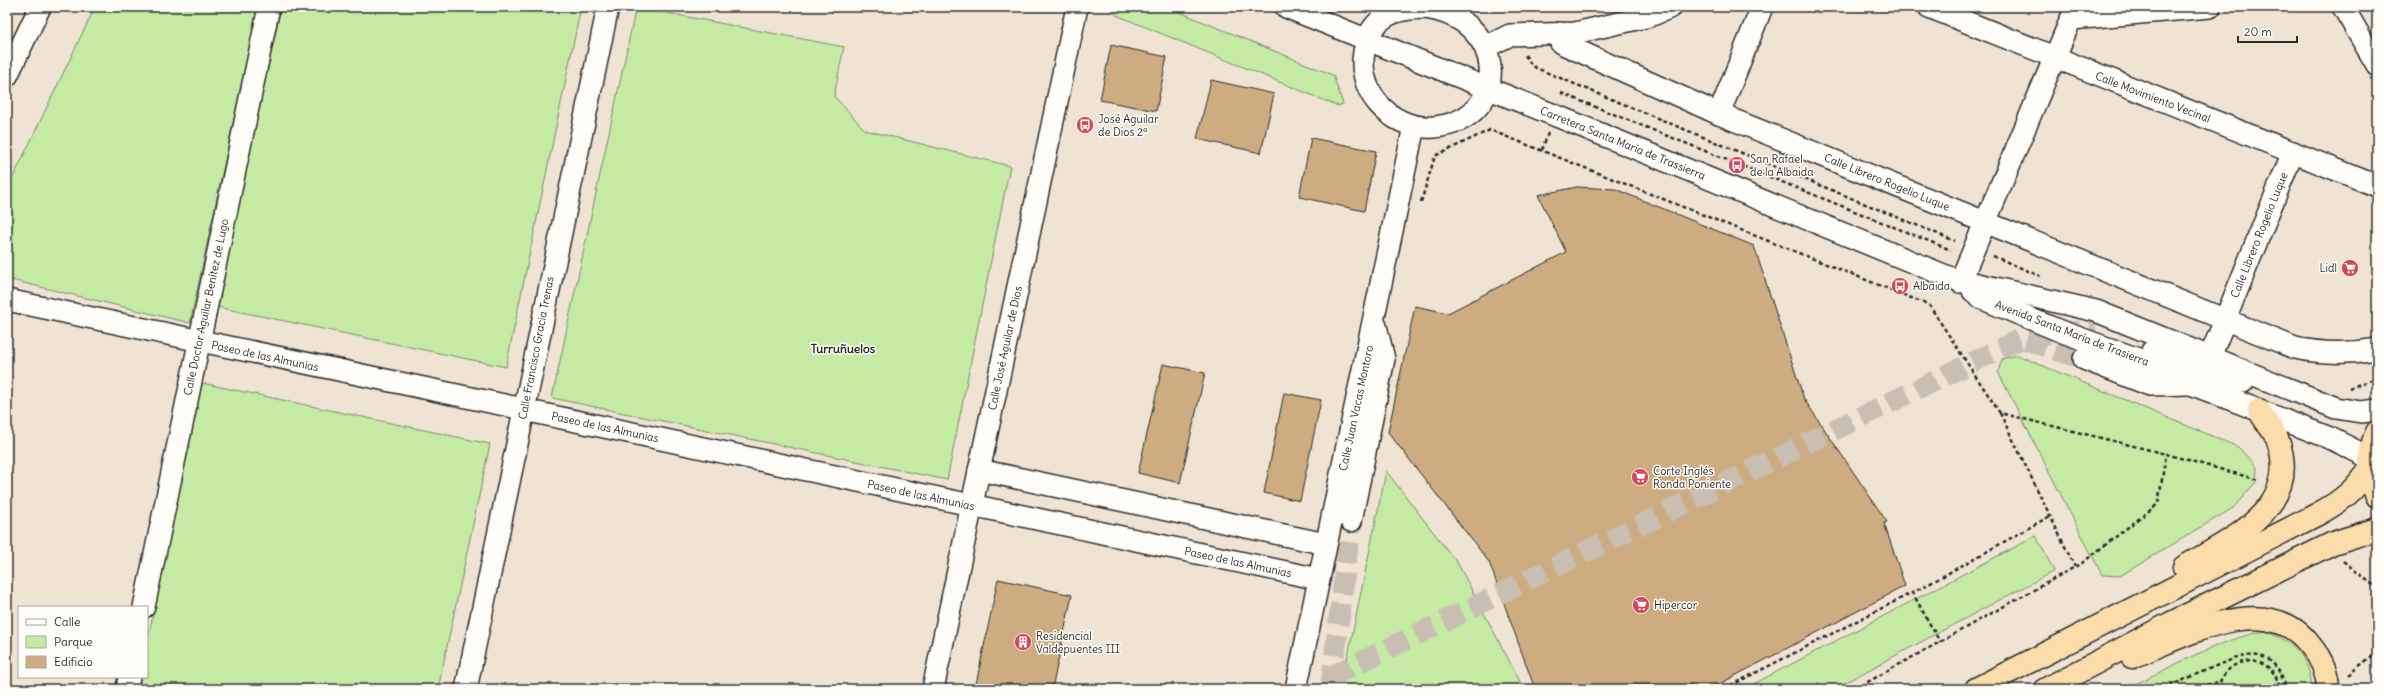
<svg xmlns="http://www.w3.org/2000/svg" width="2384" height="696" viewBox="0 0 2384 696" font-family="Delius,sans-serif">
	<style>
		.green { fill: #c4eaa4; stroke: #788a68 }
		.building { fill: #ceac81; stroke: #2b2b2b }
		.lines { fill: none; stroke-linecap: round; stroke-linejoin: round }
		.minor-tunnel { stroke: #c8bfb2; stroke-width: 21; stroke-dasharray: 21 10; stroke-linecap: butt }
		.minor-casing { stroke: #2b2b2b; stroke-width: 24 }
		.highway-casing { stroke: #2b2b2b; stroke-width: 25 }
		.path { stroke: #2b2b2b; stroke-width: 2.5; stroke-dasharray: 4 3; stroke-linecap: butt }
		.minor { stroke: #fdfcf7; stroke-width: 21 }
		.highway { stroke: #faddab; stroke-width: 22 }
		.labels { text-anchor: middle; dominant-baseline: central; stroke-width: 3; stroke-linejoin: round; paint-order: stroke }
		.street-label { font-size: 11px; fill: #2b2b2b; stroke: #fdfcf7 }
		.poi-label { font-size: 11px; fill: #2b2b2b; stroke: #fdfcf7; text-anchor: start }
		.neighbourhood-label { font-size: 12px; font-weight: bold; fill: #2b2b2b; stroke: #fdfcf7 }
	</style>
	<rect width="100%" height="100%" fill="#efe4d4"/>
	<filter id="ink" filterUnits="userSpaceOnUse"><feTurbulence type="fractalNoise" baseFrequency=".025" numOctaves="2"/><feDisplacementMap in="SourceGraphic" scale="8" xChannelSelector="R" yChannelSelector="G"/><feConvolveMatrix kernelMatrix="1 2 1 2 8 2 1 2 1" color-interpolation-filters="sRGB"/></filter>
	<g filter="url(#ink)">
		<g class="green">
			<polygon points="95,7 258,7 190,323 7,279 7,190"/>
			<polygon points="281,7 581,7 506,367 217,307"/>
			<polygon points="636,7 844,47 834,96 865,130 1010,166 947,480 552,398"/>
			<polygon points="1109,7 1167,7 1333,75 1343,104 1338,106 1116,15"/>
			<polygon points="2017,355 2238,447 2257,467 2256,482 2233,508 2120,576 2102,575 1998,372 2002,359"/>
			<polygon points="202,383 490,444 438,689 137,689 140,677 147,677 147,643"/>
			<polygon points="1386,471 1458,564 1524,689 1341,689"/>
			<polygon points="2036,536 2054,571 1833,689 1744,689"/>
			<path d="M2266,631C2294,643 2310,657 2312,689H2125C2166,670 2221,638 2266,631Z"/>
		</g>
		<g class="building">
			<polygon points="1111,45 1167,57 1156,111 1100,100"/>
			<polygon points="1211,80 1274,94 1261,153 1197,139"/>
			<polygon points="1311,138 1376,151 1364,211 1299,197"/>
			<polygon points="1577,187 1615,189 1754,246 1804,399 1887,522 1884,523 1905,586 1710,689 1535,689 1489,562 1388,432 1415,306 1448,313 1566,252 1538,195"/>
			<polygon points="1163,364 1205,373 1180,483 1138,473"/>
			<polygon points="1284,393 1321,400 1300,501 1264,493"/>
			<polygon points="998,579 1072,595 1052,689 975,689"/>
		</g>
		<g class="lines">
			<g class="minor-tunnel">
				<polyline points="2026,340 2084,359"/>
				<polyline points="1332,676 2022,338 2096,329"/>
				<polyline points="1331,686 1351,521"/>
			</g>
			<defs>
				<g id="minor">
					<polyline points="1286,7 1564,119 1951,278 2096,311 2336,408 2361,412 2377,410"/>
					<polyline points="1929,7 2377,186"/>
					<polyline points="2343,7 2377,65"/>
					<path d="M1425,8C1509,19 1512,120 1434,127C1389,131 1352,87 1366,44C1369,32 1376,22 1387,16C1398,9 1412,9 1425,8Z"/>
					<polyline points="2071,19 2210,7"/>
					<path d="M1560,33L1561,43L1719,114L2295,348C2324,354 2348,354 2377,349"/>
					<polyline points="1486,47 1510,35 1575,33 1650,16 1671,7"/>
					<polyline points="7,76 40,7"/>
					<polyline points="1719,114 1762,7"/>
					<polyline points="1960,282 2076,7"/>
					<polyline points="1973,291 1983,299 2060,331 2152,364 2191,384 2330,438 2370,458"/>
					<polyline points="7,300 523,409"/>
					<polyline points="2152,351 2233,382 2243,382"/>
					<polyline points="2210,357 2293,152"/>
					<polyline points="2084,359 2150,385 2188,384"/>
					<polyline points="524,410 1319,579"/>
					<polyline points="979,470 1326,544"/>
					<polyline points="1351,521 1384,359 1376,326"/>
					<polyline points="144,607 269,7"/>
					<polyline points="127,689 129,677"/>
					<polyline points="466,689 608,7"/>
					<polyline points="933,689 1077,7"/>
					<polyline points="1296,689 1414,126"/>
				</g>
				<g id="highway">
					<path d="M2377,432C2367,452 2368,476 2377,496"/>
					<path d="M2184,567C2230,540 2302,508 2278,441C2274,430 2264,420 2259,410"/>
					<path d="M2132,657C2183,637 2267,588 2310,645C2321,658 2328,672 2328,689"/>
					<path d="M1976,689L2318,514C2342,501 2355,490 2370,468"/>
					<polyline points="2046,689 2171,623 2333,543 2377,529"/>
				</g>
			</defs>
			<use href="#minor" class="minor-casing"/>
			<use href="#highway" class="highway-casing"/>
			<g class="path">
				<polyline points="1525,55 1530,63 1536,68 1955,241"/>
				<polyline points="1561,93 1951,250"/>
				<polyline points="1542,150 1548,133"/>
				<polyline points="1421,202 1435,156 1490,130 1929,305 2000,413 2166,454"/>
				<polyline points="1993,256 2040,276"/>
				<polyline points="2349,388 2377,378"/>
				<polyline points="2000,413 2075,567"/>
				<polyline points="2343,561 2377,588"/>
				<polyline points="1912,592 1940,642"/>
				<polyline points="2348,675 2377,652"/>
				<polyline points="1724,689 1929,584 2050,516"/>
				<polyline points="1855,689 2082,563 2158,504 2166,454 2259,480"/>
				<path d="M2163,689C2179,682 2195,675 2211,668C2246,653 2273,643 2286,689"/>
				<polyline points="2193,689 2220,681"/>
				<path d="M2218,689C2225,652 2276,652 2279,689"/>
			</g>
			<use href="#minor" class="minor"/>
			<use href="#highway" class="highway"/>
		</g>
	</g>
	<defs>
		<symbol id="bus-disc" viewBox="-11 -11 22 22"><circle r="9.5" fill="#d1495b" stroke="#fdfcf7"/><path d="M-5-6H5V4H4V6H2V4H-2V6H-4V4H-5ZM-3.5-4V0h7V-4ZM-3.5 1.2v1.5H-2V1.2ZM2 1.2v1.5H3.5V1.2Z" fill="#fff"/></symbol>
		<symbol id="supermarket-disc" viewBox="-11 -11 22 22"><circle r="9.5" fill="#d1495b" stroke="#fdfcf7"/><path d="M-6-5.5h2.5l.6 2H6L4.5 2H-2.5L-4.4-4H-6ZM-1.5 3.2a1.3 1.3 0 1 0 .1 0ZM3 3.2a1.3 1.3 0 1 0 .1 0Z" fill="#fff"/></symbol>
		<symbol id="building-disc" viewBox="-11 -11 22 22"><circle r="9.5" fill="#d1495b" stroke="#fdfcf7"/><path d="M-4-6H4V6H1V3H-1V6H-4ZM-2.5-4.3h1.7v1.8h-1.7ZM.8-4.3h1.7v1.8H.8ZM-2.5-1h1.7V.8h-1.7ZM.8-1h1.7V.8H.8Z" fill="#fff"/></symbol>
	</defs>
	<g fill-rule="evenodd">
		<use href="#bus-disc" x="1075" y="115" width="20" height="20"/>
		<use href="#bus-disc" x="1727" y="155" width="20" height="20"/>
		<use href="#supermarket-disc" x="2340" y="258" width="20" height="20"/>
		<use href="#bus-disc" x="1890" y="276" width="20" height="20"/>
		<use href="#supermarket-disc" x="1630" y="467" width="20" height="20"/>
		<use href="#supermarket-disc" x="1631" y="595" width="20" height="20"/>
		<use href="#building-disc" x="1013" y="632" width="20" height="20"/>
	</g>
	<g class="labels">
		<g class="street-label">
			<text transform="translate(2153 97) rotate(21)">Calle Movimiento Vecinal</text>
			<text transform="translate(1623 143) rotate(22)">Carretera Santa María de Trassierra</text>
			<text transform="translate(1887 182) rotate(22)">Calle Librero Rogelio Luque</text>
			<text transform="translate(2259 235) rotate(-68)">Calle Librero Rogelio Luque</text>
			<text transform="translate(206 307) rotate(-78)">Calle Doctor Aguilar Benítez de Lugo</text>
			<text transform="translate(2072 333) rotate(21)">Avenida Santa María de Trasierra</text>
			<text transform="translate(536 348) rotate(-79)">Calle Francisco Gracia Trenas</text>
			<text transform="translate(1005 348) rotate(-78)">Calle José Aguilar de Dios</text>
			<text transform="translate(265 356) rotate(12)">Paseo de las Almunias</text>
			<text transform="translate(1356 408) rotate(-78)">Calle Juan Vacas Montoro</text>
			<text transform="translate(605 427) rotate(12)">Paseo de las Almunias</text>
			<text transform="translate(921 495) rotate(12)">Paseo de las Almunias</text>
			<text transform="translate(1238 562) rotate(12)">Paseo de las Almunias</text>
		</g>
		<g class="poi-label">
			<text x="1098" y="119">José Aguilar<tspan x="1098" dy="13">de Dios 2ª</tspan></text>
			<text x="1750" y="159">San Rafael<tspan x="1750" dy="13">de la Albaida</tspan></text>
			<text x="2337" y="268" text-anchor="end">Lidl</text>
			<text x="1913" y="286">Albaida</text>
			<text x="1653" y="471">Corte Inglés<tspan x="1653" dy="13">Ronda Poniente</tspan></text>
			<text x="1654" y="605">Hipercor</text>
			<text x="1036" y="636">Residencial<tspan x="1036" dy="13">Valdepuentes III</tspan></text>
		</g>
		<g class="neighbourhood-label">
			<text x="843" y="348">Turruñuelos</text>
		</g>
	</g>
	<rect width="2384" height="696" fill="none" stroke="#fdfcf7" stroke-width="24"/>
	<rect x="12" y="12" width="2360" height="672" fill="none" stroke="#2b2b2b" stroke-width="1.5" filter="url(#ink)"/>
	<rect x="18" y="606" width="130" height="72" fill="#fdfcf7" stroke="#a9a8a5"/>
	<rect x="26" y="619" width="20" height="6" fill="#fdfcf7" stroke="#a9a8a5"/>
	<text x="54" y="626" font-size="12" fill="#2b2b2b">Calle</text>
	<rect x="26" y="636" width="20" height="12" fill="#c4eaa4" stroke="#a9a8a5"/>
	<text x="54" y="646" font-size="12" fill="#2b2b2b">Parque</text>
	<rect x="26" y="656" width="20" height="12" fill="#ceac81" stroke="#a9a8a5"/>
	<text x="54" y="666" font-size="12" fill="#2b2b2b">Edificio</text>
	<path d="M2238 36v6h59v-6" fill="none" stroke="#2b2b2b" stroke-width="2"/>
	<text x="2244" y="36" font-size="12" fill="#2b2b2b" stroke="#fdfcf7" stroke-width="3" paint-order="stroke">20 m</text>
</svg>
